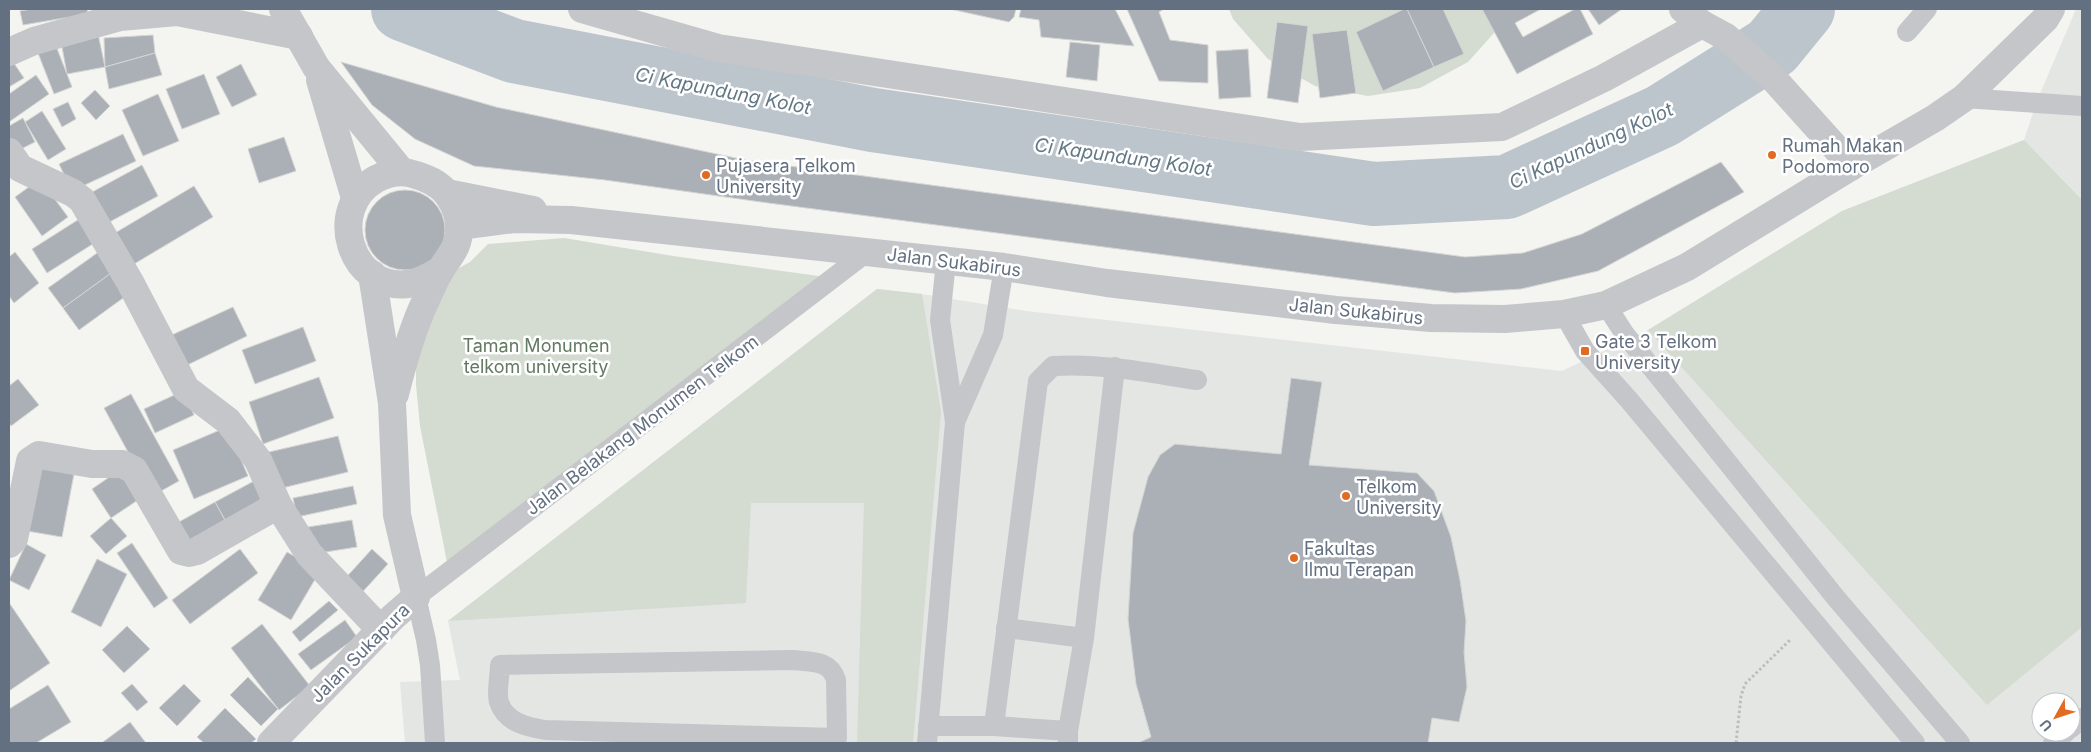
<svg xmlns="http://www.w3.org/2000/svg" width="2091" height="752" viewBox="0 0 2091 752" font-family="Inter,sans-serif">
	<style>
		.built { fill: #e4e6e4; fill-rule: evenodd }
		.green { fill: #d4dbd1 }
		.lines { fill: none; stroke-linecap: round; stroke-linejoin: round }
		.river { stroke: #bdc5cc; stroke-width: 64 }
		.building { fill: #aab0b6; stroke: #d5d5d3 }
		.path { stroke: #bbbdbf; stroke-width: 3; stroke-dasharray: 2.5 2.5; stroke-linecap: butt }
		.service { stroke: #c4c6ca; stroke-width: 20 }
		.pedestrian { stroke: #c4c6ca; stroke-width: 28 }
		.minor { stroke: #c4c6ca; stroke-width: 28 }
		.tertiary { stroke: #c4c6ca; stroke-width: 28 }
		.poi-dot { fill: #e26b22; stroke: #fff; stroke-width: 2 }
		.labels { text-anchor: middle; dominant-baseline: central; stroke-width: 5; stroke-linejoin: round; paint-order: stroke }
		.poi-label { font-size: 18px; fill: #637081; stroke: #fff; text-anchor: start }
		.street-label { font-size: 18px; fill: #637081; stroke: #fff }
		.park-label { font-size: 18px; fill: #637962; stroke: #fff }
		.water-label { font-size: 19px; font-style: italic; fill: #637885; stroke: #fff }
	</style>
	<rect width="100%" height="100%" fill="#f4f4f0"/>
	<path class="built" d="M2076,9H2082V743H405L400,682L460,680L448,621L877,289L922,294L1026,311L1562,371L1648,330L1842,211L2024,140L2037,101ZM2041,702H2071V732H2041Z"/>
	<g class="green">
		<polygon points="1229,9 1509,9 1503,23 1468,62 1420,88 1368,96 1315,86 1268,59 1233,19"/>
		<polygon points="2024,140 2082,200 2082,627 1987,705 1648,330 1842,211"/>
		<polygon points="564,238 673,256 826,277 448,567 420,426 416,385 416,347 448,274 470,262 488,244"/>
		<polygon points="877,289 922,294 941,412 913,743 857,743 864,503 751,503 746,603 448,621"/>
	</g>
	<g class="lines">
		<polyline class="river" points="403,9 514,51 873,120 1374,194 1507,187 1662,116 1772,47 1803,9"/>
	</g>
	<g class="building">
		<polygon points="32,9 87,9 88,14 23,25 20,11"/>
		<polygon points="950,9 1016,9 1014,17 1009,22"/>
		<polygon points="1021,9 1115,9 1134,46 1041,37 1039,20 1019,17"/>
		<polygon points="1127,9 1164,9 1159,12 1170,40 1208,45 1208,83 1159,81"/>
		<polygon points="1404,9 1407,9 1434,67 1383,91 1356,32"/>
		<polygon points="1407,9 1443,9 1464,54 1434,67"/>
		<polygon points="1482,9 1541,9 1515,23 1523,37 1575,9 1580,9 1593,34 1517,74"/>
		<polygon points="1588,9 1622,9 1599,25"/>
		<polygon points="1277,22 1308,26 1298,103 1267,98"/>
		<polygon points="97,29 105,67 67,74 60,36"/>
		<polygon points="1347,30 1356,93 1320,98 1312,34"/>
		<polygon points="153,35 155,53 105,67 104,38"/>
		<polygon points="54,41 72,87 54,94 36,48"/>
		<polygon points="1070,42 1100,45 1097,81 1066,77"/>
		<polygon points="1248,49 1251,97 1219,99 1216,51"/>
		<polygon points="155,53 162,75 109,89 105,67"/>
		<polygon points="9,56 24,78 9,87"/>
		<polygon points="341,62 496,107 745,160 1465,257 1523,253 1582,234 1721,162 1744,192 1598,271 1521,289 1455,293 761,202 605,180 474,166 415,139 372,105"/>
		<polygon points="241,64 257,95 232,107 216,77"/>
		<polygon points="204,74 220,114 182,129 166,89"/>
		<polygon points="36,75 49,94 9,122 9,94"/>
		<polygon points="95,90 110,106 96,120 81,103"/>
		<polygon points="158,94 179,141 143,156 122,110"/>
		<polygon points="68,102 76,119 62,127 53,109"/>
		<polygon points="42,111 66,149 48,160 25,122"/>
		<polygon points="23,118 35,142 11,154 9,151 9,126"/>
		<polygon points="123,134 136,161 72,191 59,164"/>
		<polygon points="284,137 296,171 259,183 248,149"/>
		<polygon points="142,165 158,196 100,227 83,197"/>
		<polygon points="40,179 68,217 42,236 15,197"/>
		<polygon points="194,186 213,217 129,267 110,236"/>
		<circle cx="405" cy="230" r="40"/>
		<polygon points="84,216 99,240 47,273 32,249"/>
		<polygon points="100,251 114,271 63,308 48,288"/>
		<polygon points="15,252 39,283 14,303 9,296 9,257"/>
		<polygon points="114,271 130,293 79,330 63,308"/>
		<polygon points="233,307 247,336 177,370 163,339"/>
		<polygon points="303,327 316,361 255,384 242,350"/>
		<polygon points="319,377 334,418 263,444 249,402"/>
		<polygon points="1291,378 1322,382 1309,465 1417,473 1434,491 1451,537 1460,580 1466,621 1464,652 1467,687 1459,722 1432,718 1428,743 1138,743 1151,737 1136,684 1128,619 1133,533 1148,477 1160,455 1175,444 1281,454"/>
		<polygon points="18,379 39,405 11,426 9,423 9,386"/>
		<polygon points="183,391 194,415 155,433 144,409"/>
		<polygon points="131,394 179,481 152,496 104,408"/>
		<polygon points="227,427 248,476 194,499 173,450"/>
		<polygon points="338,436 348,472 278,489 269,452"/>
		<polygon points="39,467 74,474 62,537 27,531"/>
		<polygon points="121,469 141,498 111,518 92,489"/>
		<polygon points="254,481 267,506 229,527 215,502"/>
		<polygon points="353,486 357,504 297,517 293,498"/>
		<polygon points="215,502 227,524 190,545 177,523"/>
		<polygon points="111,518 127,536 106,554 90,536"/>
		<polygon points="352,520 357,547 313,554 308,527"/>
		<polygon points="132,543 168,598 154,608 117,553"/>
		<polygon points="26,544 46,555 29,590 9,580"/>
		<polygon points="240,549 258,573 190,624 172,600"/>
		<polygon points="372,549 388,564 357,598 341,583"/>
		<polygon points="287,552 320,571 291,620 258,600"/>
		<polygon points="97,559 127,574 101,627 71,612"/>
		<polygon points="329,601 338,610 300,642 292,632"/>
		<polygon points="10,604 50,663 9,691 9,605"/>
		<polygon points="345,620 357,637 311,670 298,654"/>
		<polygon points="262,624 310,686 279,710 231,648"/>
		<polygon points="127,626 150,649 124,673 102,650"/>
		<polygon points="248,677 278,709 261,726 230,695"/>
		<polygon points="132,684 148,702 137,711 121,693"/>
		<polygon points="184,684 201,701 177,726 159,708"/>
		<polygon points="48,685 71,722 36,743 9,743 9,709"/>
		<polygon points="225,708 256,739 251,743 204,743 197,737"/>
		<polygon points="130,722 146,743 104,743 103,742"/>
	</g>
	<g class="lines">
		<polyline class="path" points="1736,743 1741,696 1745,684 1791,639"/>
		<g class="service">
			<polyline points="1907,32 1927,9"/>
			<polyline points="1964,98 2082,106"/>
			<polyline points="1606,305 1624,333 1836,598 1960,743"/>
			<polyline points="1564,314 1585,351 1629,400 1915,743"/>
			<polyline points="955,422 993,335 1004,267"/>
			<polyline points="1006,628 1084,638"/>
			<path d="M793,660C812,662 830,660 836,680L837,738L545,730C527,727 505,722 499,702C496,692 500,676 500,665Z"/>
			<polyline points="928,726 994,726"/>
			<polyline points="2071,728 2082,718"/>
			<polyline points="1068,731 1084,638 1115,367"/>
			<polyline points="435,743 430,665 426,640 416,597 867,252"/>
			<polyline points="927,743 955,422 940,320 946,261"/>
			<path d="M1068,743V731L994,726L1038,381L1053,366C1102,363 1149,373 1197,380"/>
			<polyline points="2053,743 2066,732"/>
		</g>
		<polyline class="pedestrian" points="582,9 718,48 1300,137 1502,127 1604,78 1702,24"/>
		<g class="minor">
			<polyline points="1683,9 1702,24 1726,37 1772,77 1852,166"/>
			<polyline points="9,52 34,41 120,17 177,12 299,36"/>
			<polyline points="9,152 20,168 73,193 82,200 130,282 186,389 228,421 258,460 278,505 309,554 381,630"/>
			<polyline points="9,544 14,539 30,461 39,455 92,464 122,464 134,470 181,551 189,553 197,551 278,505"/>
		</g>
		<g class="tertiary">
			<polyline points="283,9 316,67 402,172"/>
			<polyline points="320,80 355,198"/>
			<polyline points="447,193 533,210"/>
			<polyline points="459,226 514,219 571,220 1004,267 1107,283 1336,310 1431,318 1505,319 1564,314 1606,305 1687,267 1852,166 1935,118 1964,98 2045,19 2051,9"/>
			<path d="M395,394C402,366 410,337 421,311C427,298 432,285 439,273C448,256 460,249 459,226C459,215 455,206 450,198C441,183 425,177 409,173C398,171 386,174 376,179C325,208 350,291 408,284C420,282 429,277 439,271"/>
			<polyline points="271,743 393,617 416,597 397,515 392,403 372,274"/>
		</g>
	</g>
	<g class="poi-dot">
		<circle cx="1772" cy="155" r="5"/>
		<circle cx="706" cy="175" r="5"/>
		<rect x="1580" y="346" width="10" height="10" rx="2.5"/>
		<circle cx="1346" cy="496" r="5"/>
		<circle cx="1294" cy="558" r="5"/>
	</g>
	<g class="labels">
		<g class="poi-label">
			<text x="1782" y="145">Rumah Makan<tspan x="1782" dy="21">Podomoro</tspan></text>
			<text x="716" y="165">Pujasera Telkom<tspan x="716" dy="21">University</tspan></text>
			<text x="1595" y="341">Gate 3 Telkom<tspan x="1595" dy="21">University</tspan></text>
			<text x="1356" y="486">Telkom<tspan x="1356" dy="21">University</tspan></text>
			<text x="1304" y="548">Fakultas<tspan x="1304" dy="21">Ilmu Terapan</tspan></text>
		</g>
		<g class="street-label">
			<text transform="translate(954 262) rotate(7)">Jalan Sukabirus</text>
			<text transform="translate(1356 311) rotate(6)">Jalan Sukabirus</text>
			<text transform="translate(642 425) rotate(-37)">Jalan Belakang Monumen Telkom</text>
			<text transform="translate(360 653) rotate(-45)">Jalan Sukapura</text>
		</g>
		<g class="park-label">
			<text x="536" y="345">Taman Monumen<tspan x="536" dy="21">telkom university</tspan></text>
		</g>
		<g class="water-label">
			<text transform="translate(723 91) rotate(11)">Ci Kapundung Kolot</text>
			<text transform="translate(1591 146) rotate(-25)">Ci Kapundung Kolot</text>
			<text transform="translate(1123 157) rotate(8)">Ci Kapundung Kolot</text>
		</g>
	</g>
	<rect width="2091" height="752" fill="none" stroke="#637081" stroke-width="20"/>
	<g transform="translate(2056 717) rotate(230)"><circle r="24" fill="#ffffff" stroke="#c1c6cd"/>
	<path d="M0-4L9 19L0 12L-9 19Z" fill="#e26b22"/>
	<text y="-8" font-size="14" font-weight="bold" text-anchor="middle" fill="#637081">U</text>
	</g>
</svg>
